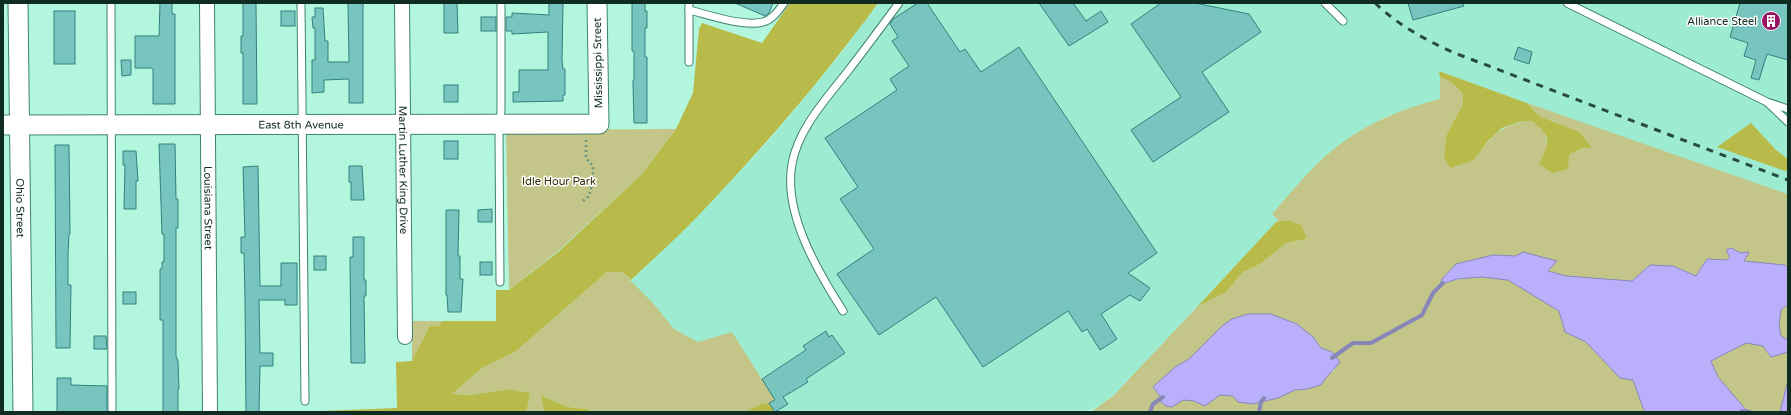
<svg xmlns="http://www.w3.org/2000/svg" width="1791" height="415" viewBox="0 0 1791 415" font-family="'Varela Round',sans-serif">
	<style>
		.built { fill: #9decd1 }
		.green { fill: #c3c688; fill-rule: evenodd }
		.forest { fill: #b8bb49 }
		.water { fill: #baaffb; stroke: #8787ba }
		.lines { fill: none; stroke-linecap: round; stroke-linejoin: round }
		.stream { stroke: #8787ba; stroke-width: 4 }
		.building { fill: #78c5c0; stroke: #32817d }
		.lane-casing { stroke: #3f836d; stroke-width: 9 }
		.street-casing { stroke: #3f836d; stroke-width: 16 }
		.secondary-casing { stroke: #3f836d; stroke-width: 21 }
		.path { stroke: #659685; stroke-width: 2.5; stroke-dasharray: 2 3; stroke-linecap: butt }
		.lane { stroke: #fff; stroke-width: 7 }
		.street { stroke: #fff; stroke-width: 14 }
		.secondary { stroke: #fff; stroke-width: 19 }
		.rail { stroke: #284a3f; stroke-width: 3; stroke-dasharray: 7 7; stroke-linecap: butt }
		.labels { text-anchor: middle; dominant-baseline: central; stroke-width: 3; stroke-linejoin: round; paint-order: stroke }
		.poi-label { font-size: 11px; fill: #0f2b22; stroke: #fff; text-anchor: end }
		.street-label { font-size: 11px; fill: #0f2b22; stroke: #fff }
		.park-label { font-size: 11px; fill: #2f2f00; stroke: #fff }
	</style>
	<rect width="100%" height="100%" fill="#b1f6dd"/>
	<polygon class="built" points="878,3 1788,3 1788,197 1568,119 1440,71 1440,99 1387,116 1360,131 1330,152 1312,169 1272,214 1278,220 1119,390 1100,405 1086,411 1076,412 775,412 769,403 775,399 629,395 592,318 696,218 770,139 837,59"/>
	<g class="green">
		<path d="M1440,77L1451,82L1463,94V104L1447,134L1474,160C1491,137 1501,123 1532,121L1544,131L1548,147L1569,155L1582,148L1559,124L1539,116L1527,103L1787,194L1788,188V268L1785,265L1744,261L1748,252L1741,253L1731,248L1730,257L1727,260L1707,259L1696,276L1673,266L1650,265L1632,281L1566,276L1548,271L1556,261L1516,256L1493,255L1440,285C1461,277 1485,274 1507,279C1517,282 1548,304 1559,311L1565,332L1586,342L1620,378L1633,380L1643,408L1646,412H1091L1114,395L1197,307L1226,292L1243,272L1260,264L1286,243L1307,239L1288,220L1276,222L1278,220L1272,214C1294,189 1315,162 1343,142C1372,121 1405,108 1440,99ZM1232,319L1313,337L1321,348L1332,352L1335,370L1325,377L1321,385L1307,389L1295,390L1278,398L1220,395L1205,406L1194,401L1183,400L1172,407L1166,406L1159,400L1160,396L1153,387L1175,367L1189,359L1222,326Z"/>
		<polygon points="676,129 641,175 557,252 509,290 506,130"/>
		<polygon points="607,272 622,272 653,303 674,329 698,342 732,332 775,400 769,403 760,404 746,412 587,412 589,409 568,407 542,395 544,412 523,412 527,410 530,393 509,389 471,395 452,394 482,368 515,352"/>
		<polygon points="1788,304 1788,340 1781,336 1779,325 1781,310"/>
		<polygon points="412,321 442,321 439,326 424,337 420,348 412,361"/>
		<polygon points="1746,343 1763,346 1771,357 1788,352 1788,383 1780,412 1744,412 1746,411 1718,377 1711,361"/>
	</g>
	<g class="forest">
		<path d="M790,3H878C823,79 762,149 697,217C676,239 653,259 631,280L622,272H607L515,352L482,368L452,394L471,395L509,389L530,393L527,410L523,412H296L397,408L396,362L412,361L430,326H439L442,321H496V290H509L557,253L641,175L676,129L693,93L699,29L702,23L762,43Z"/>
		<path d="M1439,71L1527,103L1539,116L1579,132L1592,148H1582L1569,155L1568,169L1552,173L1539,164C1550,142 1552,137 1532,121L1519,122L1502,128L1488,141L1474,160L1450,168L1444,156L1447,134L1463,104V94L1451,82L1440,77Z"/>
		<polygon points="1751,123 1776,150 1788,159 1788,172 1717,147"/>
		<polygon points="1288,220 1301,225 1307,239 1286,243 1260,264 1243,272 1226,292 1197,307 1276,222"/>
		<polygon points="541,395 568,407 589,409 587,412 544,412"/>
		<polygon points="769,403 776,412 746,412 760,404"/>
	</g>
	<g class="water">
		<polygon points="1731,248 1741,253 1749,252 1744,261 1785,265 1788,268 1788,304 1781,310 1779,325 1781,336 1788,340 1788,352 1771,357 1763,346 1746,343 1711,361 1718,377 1747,411 1744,412 1646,412 1643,408 1633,380 1620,378 1586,342 1565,332 1559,311 1508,280 1481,277 1457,279 1440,285 1442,279 1456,264 1493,255 1516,256 1523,252 1557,261 1548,271 1566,276 1632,281 1650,265 1673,266 1696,276 1707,259 1727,260 1730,257 1726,250"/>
		<path d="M1248,314H1271L1297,324L1313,337L1321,348L1332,352L1340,362C1334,370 1326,376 1321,385L1307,389L1295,390L1278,398L1253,404L1238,402L1233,396L1220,395L1205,406L1194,401L1183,400L1172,407L1166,406L1159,400L1160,396L1153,387L1175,367L1189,359L1222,326L1232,319Z"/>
		<polygon points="1788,383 1788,412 1780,412 1787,384"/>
	</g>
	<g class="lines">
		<g class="stream">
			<polyline points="1332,358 1353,343 1371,343 1422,315 1433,293 1443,283"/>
			<polyline points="1742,411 1750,412"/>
			<polyline points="1150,412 1153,404 1163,397"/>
			<polyline points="1259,412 1261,402 1264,398"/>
		</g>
	</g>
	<g class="building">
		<polygon points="160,3 172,3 172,14 175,14 175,104 153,104 153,69 151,68 135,68 135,36 159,36"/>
		<polygon points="243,3 256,3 257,104 243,104 243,53 241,53 241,36 243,36"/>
		<polygon points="348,3 363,3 363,103 349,103 349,79 324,80 324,92 312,93 312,60 315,60 315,28 313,28 312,17 315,17 315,8 323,8 325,41 328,41 328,62 349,62"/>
		<polygon points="444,3 457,3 458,33 444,33"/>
		<polygon points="549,3 563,3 562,60 563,69 565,69 565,95 563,95 563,101 513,102 513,92 519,92 519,70 548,70 548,32 512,34 512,31 506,31 506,17 512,17 512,13 549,15"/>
		<polygon points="632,3 645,3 645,11 647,11 647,28 645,28 645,57 647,57 647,123 634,123 633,84 633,80 634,80 634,51 632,51"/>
		<polygon points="735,3 773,3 769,13 765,16"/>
		<polygon points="918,3 927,3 960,52 965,49 981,72 1019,47 1157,253 1128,273 1150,288 1140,301 1130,295 1101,314 1117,339 1100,350 1087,329 1082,332 1068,311 983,367 936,297 879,335 837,274 874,249 840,199 858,187 825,138 897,90 890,79 909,66 892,41 898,37 890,24 893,19"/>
		<polygon points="1039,3 1073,3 1086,21 1101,11 1108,22 1069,46"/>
		<polygon points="1161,3 1195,3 1249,14 1261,32 1202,72 1229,112 1153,162 1131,130 1181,97 1131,24"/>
		<polygon points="1408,3 1463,3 1464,6 1413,20"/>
		<polygon points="1740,3 1788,3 1788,60 1767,54 1759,80 1751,78 1756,60 1744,56 1748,43 1730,37"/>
		<rect x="54" y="11" width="21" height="53"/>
		<rect x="281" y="11" width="14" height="15"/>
		<rect x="481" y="17" width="15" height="14"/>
		<polygon points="1518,47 1532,52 1529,64 1514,59"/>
		<polygon points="121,60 131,60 131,75 122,76"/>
		<rect x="444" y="85" width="14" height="17"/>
		<rect x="444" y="141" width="14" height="18"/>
		<polygon points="159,144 175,144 176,199 178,199 178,228 176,228 176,356 178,361 179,389 178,389 178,412 163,412 163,320 160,320 160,269 162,269 162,262 164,262 164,234 162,234"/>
		<polygon points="55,145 69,145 70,234 69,234 68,255 68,285 71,285 70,348 56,348"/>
		<polygon points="123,151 136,151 138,181 136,181 136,209 124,209 125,165 123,165"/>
		<polygon points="258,166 260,286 281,286 281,263 297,263 297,305 285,305 285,300 259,300 260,353 273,353 273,366 260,366 259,412 246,412 245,300 244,253 241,253 241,237 245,237 243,167"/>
		<polygon points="349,166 362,166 364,200 351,200 351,182 349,182"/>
		<polygon points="492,209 492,222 478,222 478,210"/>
		<polygon points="446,210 459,210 458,256 460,256 460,279 463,279 461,312 448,312 447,295 446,295"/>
		<polygon points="353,237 364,237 364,280 366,280 366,296 364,296 365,363 351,363 350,257 353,257"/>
		<rect x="314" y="256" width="12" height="14"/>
		<rect x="480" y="262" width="12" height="13"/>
		<rect x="123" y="292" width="13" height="12"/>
		<polygon points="826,331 829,337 832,335 845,353 806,379 808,382 783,397 788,404 775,412 769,403 775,400 762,379 806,350 803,346"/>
		<polygon points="94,336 106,336 107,349 94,349"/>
		<polygon points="57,378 71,378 71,385 107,386 107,412 57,412"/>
	</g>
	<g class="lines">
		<defs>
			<g id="lane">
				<polyline points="111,3 112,412"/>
				<polyline points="301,3 305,401"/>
				<polyline points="689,3 689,62"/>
				<polyline points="1325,3 1343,21"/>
				<polyline points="1567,3 1767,102 1788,109"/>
				<path d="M689,10C709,15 743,27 763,22C773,19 778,11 784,3"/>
				<polyline points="1768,103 1788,122"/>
				<polyline points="500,282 499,135 501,110 501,3"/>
				<path d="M843,311C818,272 783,213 792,164C798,129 826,99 848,71C865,49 882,26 899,3"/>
			</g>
			<g id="street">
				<path id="s1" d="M207,3L210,412"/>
				<path id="s2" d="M402,3L405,337"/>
			</g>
			<g id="secondary">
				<path id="s3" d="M18,3L23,412"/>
				<path id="s4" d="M3,125L599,124L597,3"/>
			</g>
		</defs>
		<use href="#lane" class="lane-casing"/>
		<use href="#street" class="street-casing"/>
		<use href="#secondary" class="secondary-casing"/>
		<polyline class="path" points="583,201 589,196 593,181 593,166 586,158 586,139"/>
		<use href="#lane" class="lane"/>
		<use href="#street" class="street"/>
		<use href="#secondary" class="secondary"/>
		<path class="rail" d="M1375,3C1398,25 1424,39 1452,52L1788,180"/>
	</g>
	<defs>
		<symbol id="building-disc" viewBox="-11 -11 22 22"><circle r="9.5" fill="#980f63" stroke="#fff"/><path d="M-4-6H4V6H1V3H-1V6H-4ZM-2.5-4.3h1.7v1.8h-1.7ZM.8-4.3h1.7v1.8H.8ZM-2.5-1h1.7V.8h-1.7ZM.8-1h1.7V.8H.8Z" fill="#fff"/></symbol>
	</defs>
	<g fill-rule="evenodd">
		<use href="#building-disc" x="1760" y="10" width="22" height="22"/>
	</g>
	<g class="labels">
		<g class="poi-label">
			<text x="1757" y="21">Alliance Steel</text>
		</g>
		<g class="street-label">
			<text transform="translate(598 63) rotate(-91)">Mississippi Street</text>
			<text stroke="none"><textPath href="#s4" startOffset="298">East 8th Avenue</textPath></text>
			<text stroke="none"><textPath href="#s2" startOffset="167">Martin Luther King Drive</textPath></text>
			<text stroke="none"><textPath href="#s3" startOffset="205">Ohio Street</textPath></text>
			<text stroke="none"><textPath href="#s1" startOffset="205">Louisiana Street</textPath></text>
		</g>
		<g class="park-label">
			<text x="559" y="181">Idle Hour Park</text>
		</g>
	</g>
	<rect width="1791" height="415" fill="none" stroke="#0f2b22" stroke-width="8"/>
</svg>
